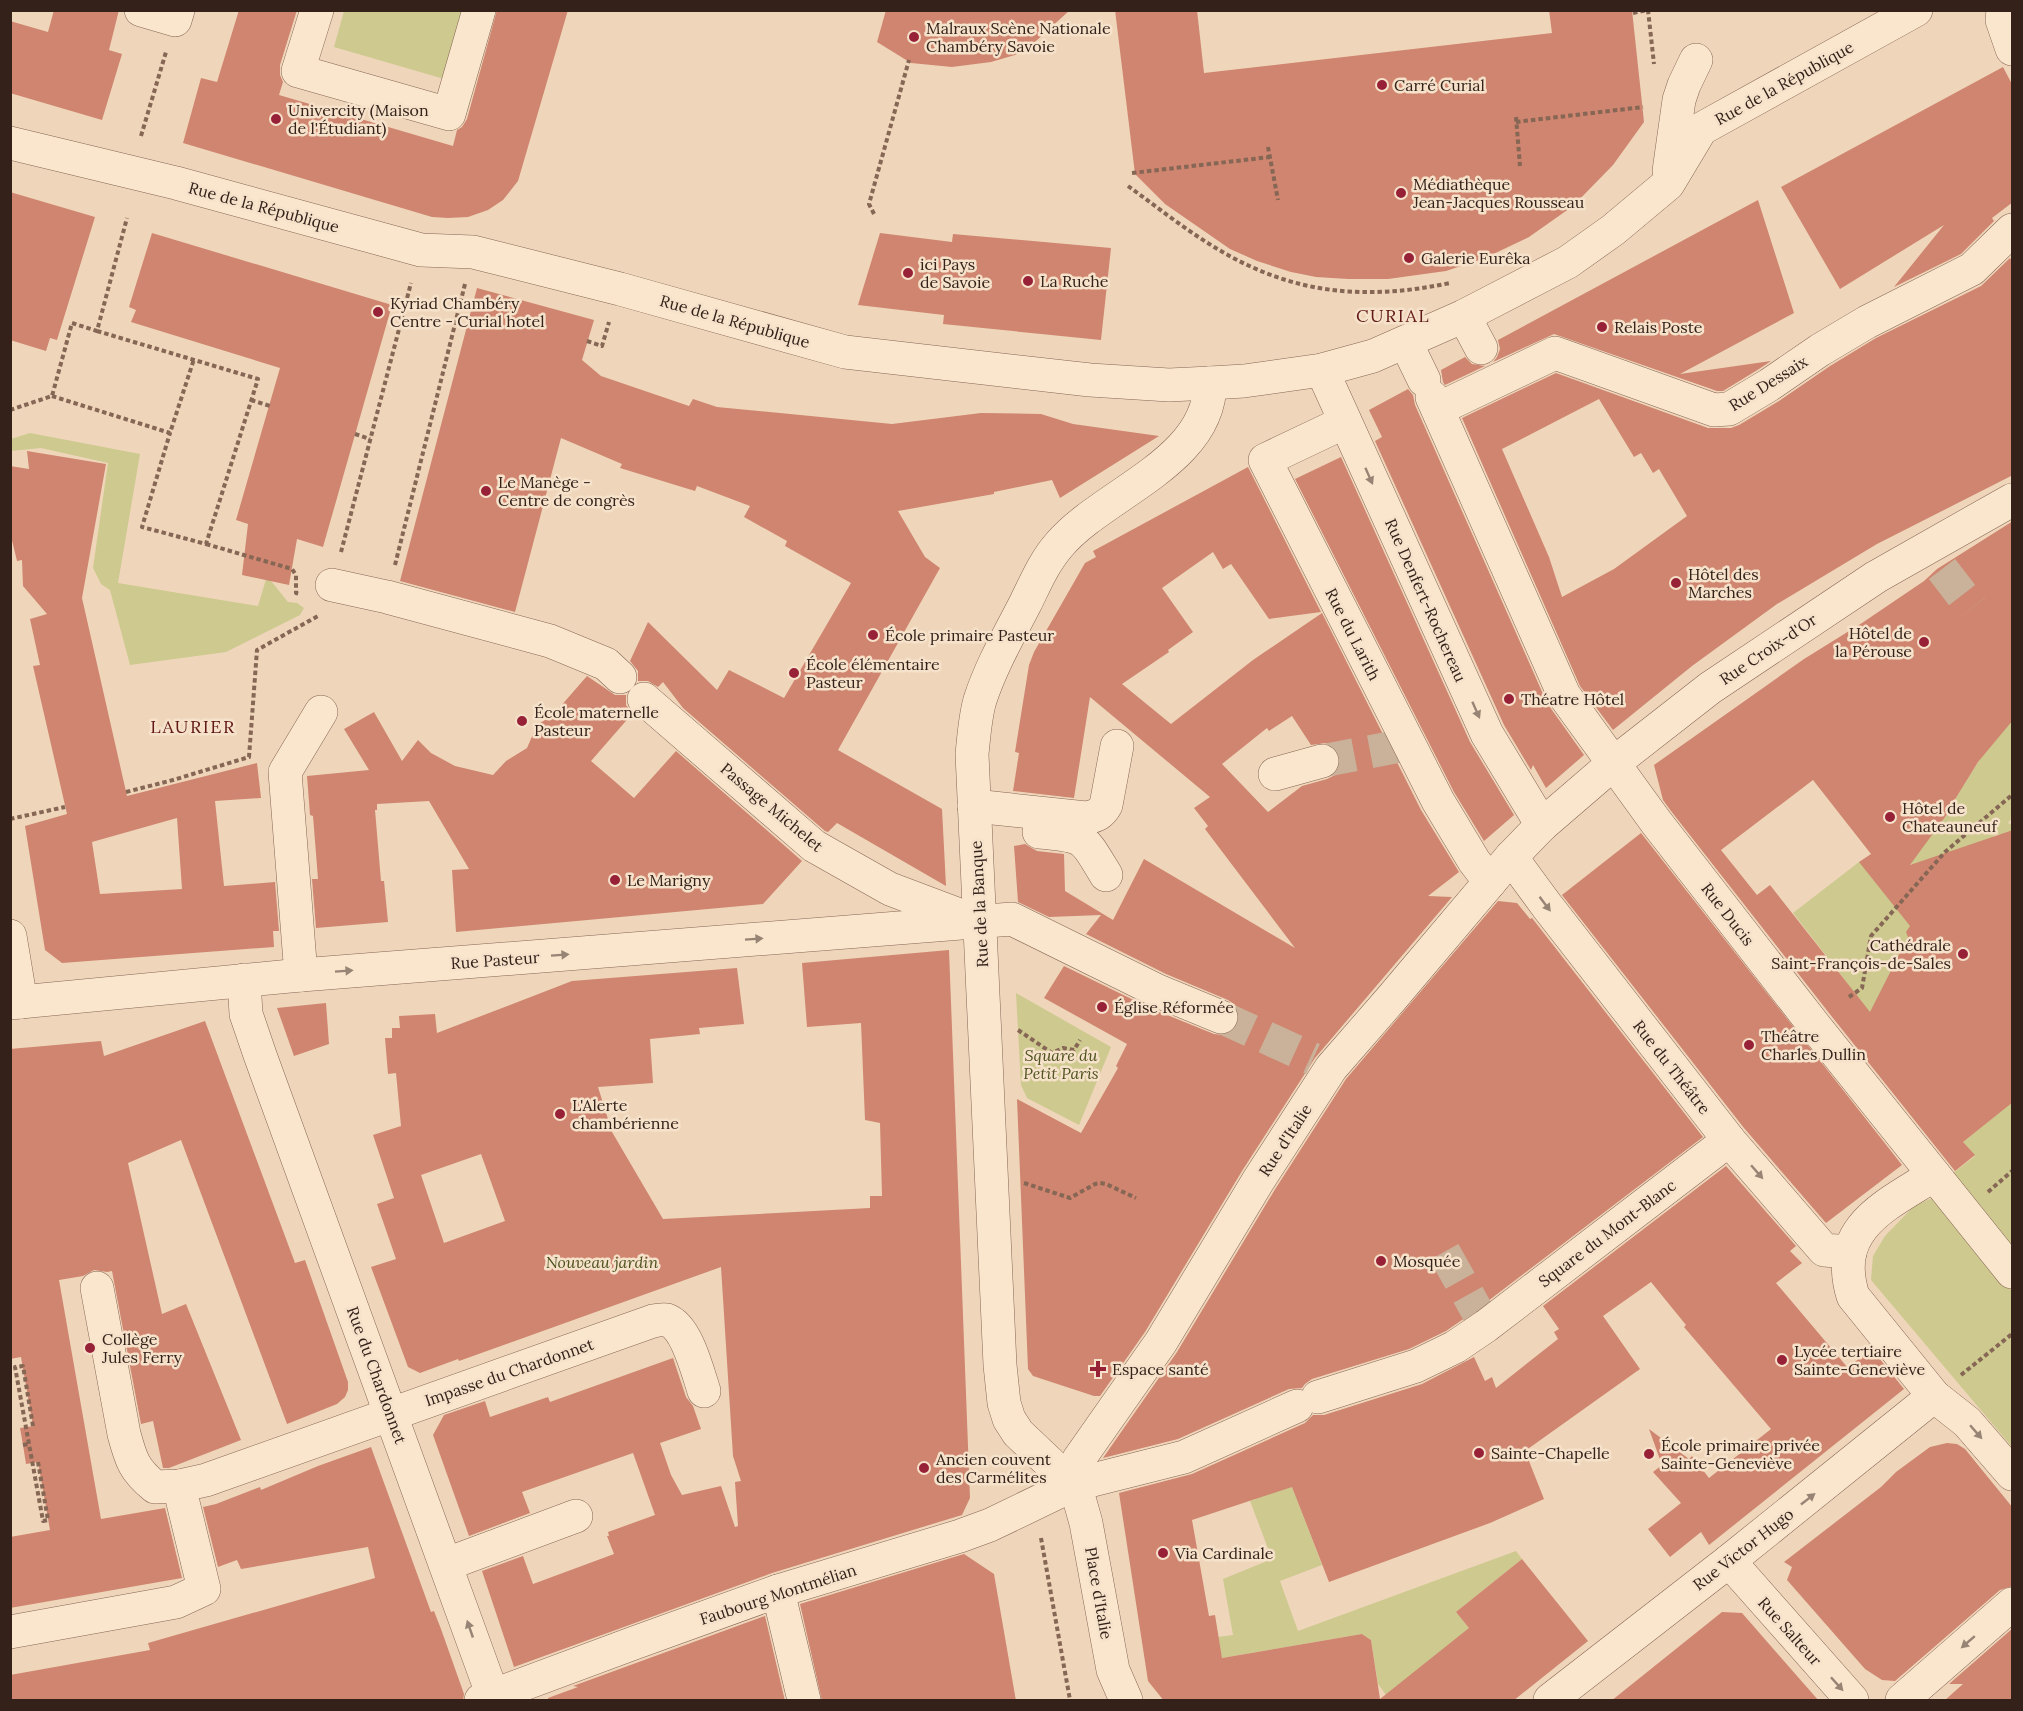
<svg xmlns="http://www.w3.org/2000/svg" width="2023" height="1711" viewBox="0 0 2023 1711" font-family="Lora,serif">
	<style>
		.green { fill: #cdc98f }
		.building { fill: #cf856f; fill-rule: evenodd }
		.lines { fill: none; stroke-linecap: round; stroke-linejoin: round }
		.minor-tunnel { stroke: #cab29a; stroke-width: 33; stroke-dasharray: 33 16; stroke-linecap: butt }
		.minor-casing { stroke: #866654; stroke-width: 34 }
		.path { stroke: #866654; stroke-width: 4; stroke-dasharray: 4.5 3; stroke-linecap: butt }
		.minor { stroke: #fae5cd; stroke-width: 33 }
		.oneway { fill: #978474 }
		.poi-dot { fill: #972238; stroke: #f6e2ca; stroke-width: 2 }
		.labels { text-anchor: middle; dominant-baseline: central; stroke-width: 5; stroke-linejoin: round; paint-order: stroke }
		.poi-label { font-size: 16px; fill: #34221a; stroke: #f6e2ca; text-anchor: start }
		.street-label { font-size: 16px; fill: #34221a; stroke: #f6e2ca }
		.park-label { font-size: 16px; font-style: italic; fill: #4e5220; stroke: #f6e2ca }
		.neighbourhood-label { font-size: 18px; letter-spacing: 1.5px; fill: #621a18; stroke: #f6e2ca }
	</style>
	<rect width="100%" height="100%" fill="#efd6ba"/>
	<g class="green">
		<polygon points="344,11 472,11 451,81 334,47"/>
		<polygon points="30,433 140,454 118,583 258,606 267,576 288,602 297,603 304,608 300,615 226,652 130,665 110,590 101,584 93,568 108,463 41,448 11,451 11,439"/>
		<polygon points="2012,720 2012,818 2008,823 2012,825 2012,842 2002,841 1999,834 1993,836 1997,844 1912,924 1882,1039 1845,980 1793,913 1859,862 1914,868 1910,862 1956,803 1954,801 1978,762"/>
		<polygon points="1016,993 1111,1047 1079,1125 1027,1098 1021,1085"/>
		<polygon points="2012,1102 2012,1249 1953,1173 1975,1156 1963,1142"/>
		<polygon points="1932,1198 2012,1286 2012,1447 1871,1280 1873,1256 1885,1236 1914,1206"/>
		<polygon points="1283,1463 1322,1565 1280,1581 1298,1631 1516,1551 1522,1559 1456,1612 1479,1640 1386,1695 1378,1684 1371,1640 1362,1634 1222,1658 1218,1637 1233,1635 1223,1579 1272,1559 1250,1501 1256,1499"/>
	</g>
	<g class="building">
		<polygon points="54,10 119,10 109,50 122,54 102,120 10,93 10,21 48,32"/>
		<polygon points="239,10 297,10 280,65 280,75 283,82 279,95 453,146 457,130 462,127 467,119 497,10 568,10 518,181 503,200 488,210 468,217 448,218 432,217 183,143 201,78 217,82"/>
		<polygon points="886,10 1070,10 1036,41 1015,55 991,62 952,67 911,63 877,42"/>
		<polygon points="1115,10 1197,10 1204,73 1552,33 1549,10 1632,10 1644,122 1613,165 1573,206 1529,237 1485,258 1446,271 1388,279 1348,279 1316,277 1291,272 1257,261 1230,249 1165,204 1135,174"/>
		<polygon points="2003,67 2013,86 2013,202 1992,218 1994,221 1961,254 1894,287 1944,225 1840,289 1781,187"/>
		<polygon points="10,192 95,217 57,340 50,338 46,351 10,340"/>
		<polygon points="1758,200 1794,313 1680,374 1771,361 1759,369 1723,391 1717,391 1554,334 1493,362 1497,357 1500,349 1498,340"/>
		<polygon points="152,233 392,305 323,547 297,539 289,585 242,575 248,524 236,520 280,368 131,322 136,310 129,307"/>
		<polygon points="880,233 952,242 953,234 1111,248 1101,340 943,324 944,315 858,305"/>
		<path d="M2010,258L2013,263V475L1877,544L1777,604L1692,666L1613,730L1580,686L1462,418L1556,373L1708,428H1731L1739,425L1779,401L1830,366L1876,338L1981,286ZM1599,399L1634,457L1641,453L1653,473L1659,469L1687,516L1614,569L1562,597L1549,557L1502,449Z"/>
		<polygon points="477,288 594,320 582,360 601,376 689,406 693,399 717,407 892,424 981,413 1041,414 1073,424 1159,436 1060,498 1052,480 994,492 994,494 898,511 925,557 940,568 838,750 942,809 946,886 837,823 828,832 825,831 683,708 663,682 658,687 648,681 638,681 638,671 630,661 648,622 717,690 729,670 784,698 851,583 785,546 787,541 744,517 750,506 697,486 695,491 620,468 622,464 561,438 515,612 400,581"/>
		<polygon points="1465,357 1472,364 1485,366 1445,385 1443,382 1441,370"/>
		<polygon points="1408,389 1413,395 1415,405 1547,703 1584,755 1546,788 1533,765 1531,770 1504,725 1375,441 1382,437 1369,410"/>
		<path d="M27,451L106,464L82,598L127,796L257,763L261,798L215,801L224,886L275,882L279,931H273L274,947L62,963L45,950L25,826L67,814L33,666L40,665L30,619L47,614L23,586L22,560L17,561L10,532V466L29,469ZM177,818L182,889L100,894L92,842Z"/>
		<polygon points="1341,457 1470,742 1514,815 1484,841 1454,792 1295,479"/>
		<path d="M1248,467L1321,612L1269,619L1231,564L1223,569L1213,552L1162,588L1193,632L1168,650L1169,652L1122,684L1171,724L1253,660L1322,613L1421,810L1459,872L1428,896L1452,897L1315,1058L1242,1171L1145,1332L1100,1396H1094L1033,1376L1028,1369L1017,1099L1081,1133L1118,1068L1116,1066L1127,1044L1044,998L1064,966L1150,1008L1214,1034L1224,1035L1233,1031L1238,1024L1239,1014L1235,1005L1228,1000L1166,974L1086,934L1101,915L1049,917L1018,902L1014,846L1025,844L1037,851L1064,854L1065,891L1113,920L1144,859L1295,948L1205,829L1208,826L1194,808L1210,797L1090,697L1074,798L1013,791L1019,753L1015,752L1029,665L1034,652L1085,563L1096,557L1093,551ZM1292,716L1311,745L1326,743L1336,748L1340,757V765L1335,775L1327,779L1302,786L1268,812L1222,764L1267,728L1269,731Z"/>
		<path d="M2013,521V720L1978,762L1954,801L1956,802L1910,865L2013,830V1102L1963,1142L1975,1155L1955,1171L1829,1013L1671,811L1663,800L1654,765L1804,659L1862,623L1924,581L1937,569ZM1813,780L1871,854L1859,862L1910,926L1906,932L1908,937L1870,1012L1770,885L1757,895L1721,850Z"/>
		<polygon points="587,676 615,695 626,695 626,705 632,714 591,761 634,798 676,751 802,861 763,904 456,932 452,870 469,869 429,801 377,804 377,810 375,810 381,881 384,881 388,922 316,928 312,879 318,879 313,816 310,815 307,776 369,770 344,729 374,712 402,761 418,740 431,753 455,766 493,775 506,761 527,748 537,725 553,715"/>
		<polygon points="1641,833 1902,1165 1826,1223 1744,1128 1562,895"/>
		<polygon points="1498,901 1517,903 1530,919 1532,918 1703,1137 1475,1311 1446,1331 1409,1349 1312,1379 1305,1384 1302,1388 1289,1389 1178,1439 1103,1458 1177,1352 1274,1191 1346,1079"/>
		<path d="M949,950L970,1498L962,1515L772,1573L514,1667L482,1571L523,1556L533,1584L614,1554L607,1536H609L608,1532L655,1515L633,1453L522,1492L530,1513L469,1536L433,1435L444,1415L485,1401L490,1417L548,1397L550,1402L673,1358L686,1397L693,1406L701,1429L660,1443L671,1475L682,1495L721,1486L735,1527L738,1526L735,1482L741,1481L733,1456L721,1267L459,1361L458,1359L420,1373L408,1367L371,1267L396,1259L377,1204L394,1198L373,1135L401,1126L396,1073L388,1074L385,1038H392V1028H400L399,1016L435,1014L437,1033L572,981L737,968L744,1024L699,1028L700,1034L650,1039L653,1083L598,1087L612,1132L663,1219L870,1208V1196H882L880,1123L865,1120L861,1023L807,1027L802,963ZM481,1154L505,1221L444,1243L421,1175Z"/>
		<polygon points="326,1003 329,1044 294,1056 277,1008"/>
		<polygon points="205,1021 295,1263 305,1260 348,1382 348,1390 345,1397 337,1404 287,1424 181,1140 128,1163 162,1314 186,1304 241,1440 169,1468 163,1468 153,1421 141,1424 112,1271 107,1272 94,1270 83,1276 59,1280 101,1519 165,1508 182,1578 10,1608 10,1537 50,1530 38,1462 26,1464 23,1445 20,1428 33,1426 21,1357 10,1359 10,1049 101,1041 104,1056"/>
		<polygon points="1726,1166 1796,1246 1790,1251 1802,1263 1776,1283 1848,1368 1871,1348 1904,1389 1709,1545 1701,1532 1670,1557 1648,1529 1681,1503 1653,1472 1662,1465 1649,1429 1689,1459 1692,1456 1709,1478 1771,1429 1684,1327 1686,1325 1651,1282 1603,1316 1640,1369 1525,1451 1544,1499 1490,1523 1329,1582 1292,1487 1192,1520 1209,1616 1215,1615 1222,1658 1362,1634 1371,1640 1380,1699 1469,1628 1456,1612 1522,1559 1588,1641 1513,1701 1164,1701 1148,1681 1119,1493 1192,1474 1305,1423 1313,1415 1324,1415 1422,1384 1474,1357 1485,1381 1492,1377 1496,1388 1558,1339 1554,1332 1559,1329 1543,1306"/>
		<polygon points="1947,1443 1957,1444 1965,1449 2013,1508 2013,1586 2000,1590 1895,1681 1882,1680 1865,1669 1787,1580 1792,1567 1784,1562 1881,1487 1896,1472 1930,1447"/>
		<polygon points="371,1447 431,1612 434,1611 441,1629 464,1694 463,1701 10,1701 10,1675 150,1650 148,1643 375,1578 368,1547 241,1569 237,1560 218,1567 203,1507 216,1504 260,1487 261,1490 318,1466"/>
		<polygon points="964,1554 994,1574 1016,1701 822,1701 800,1604"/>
		<polygon points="1722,1612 1742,1613 1819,1701 1611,1701"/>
		<polygon points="765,1616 785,1701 548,1701 548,1698 578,1687 573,1686"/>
		<polygon points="2013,1628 2013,1701 1944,1701 1963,1684 1949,1684"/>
	</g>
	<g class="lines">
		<g class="minor-tunnel">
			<polyline points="1942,569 1972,608"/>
			<polyline points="1322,761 1400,746"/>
			<polyline points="1221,1017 1313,1059"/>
			<polyline points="1444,1252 1481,1318"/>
		</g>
		<defs>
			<g id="minor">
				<polyline points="141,10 175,20 178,10"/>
				<polyline points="317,10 298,71 449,114 479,10"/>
				<polyline points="2003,10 2002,20 2012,49"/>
				<polyline points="10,143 176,183 421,250 473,252 620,289 845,352 1090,380 1169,385 1210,383 1244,381 1322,370 1373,356 1464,316 1568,262 1613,230 1668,184 1701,129 1916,10"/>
				<polyline points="1669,171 1679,100 1684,85 1696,60"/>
				<polyline points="1464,316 1481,348"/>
				<polyline points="1406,343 1424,380"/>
				<polyline points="1322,370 1487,734 1542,825"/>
				<polyline points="1432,397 1564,695 1656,822 1814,1025 2012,1272"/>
				<polyline points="1438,409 1555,353 1714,410 1729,409 1769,385 1820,350 1867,322 1972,269 2012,230"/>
				<polyline points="1345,422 1265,460 1438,801 1474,861 1490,882"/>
				<polyline points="332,585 387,597 550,641 606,664 620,677"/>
				<polyline points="644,699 814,846 890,889 967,918"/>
				<polyline points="1275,774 1322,761"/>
				<path d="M974,806L1086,818C1096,816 1101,814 1106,805L1117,746"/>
				<path d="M1039,832C1086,836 1082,836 1106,875"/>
				<polyline points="1511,857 1547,906 1729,1140 1824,1250 1850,1252"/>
				<polyline points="10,936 21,1002"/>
				<polyline points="301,975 285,772 321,712"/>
				<polyline points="244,980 246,1014 260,1055 489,1685 495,1695"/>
				<polyline points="10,1003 301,975 1012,919 1158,991 1221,1017"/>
				<path d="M1934,1175C1885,1206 1832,1228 1853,1296L1934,1396L1967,1422L2012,1474"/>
				<path d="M97,1288L124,1434C131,1460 134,1470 155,1487L179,1486L206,1480L653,1321C658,1320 663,1319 667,1320C687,1327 698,1373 704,1391"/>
				<polyline points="1318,1397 1416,1366 1455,1347 1486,1326 1729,1140"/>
				<polyline points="1073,1485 1076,1465 1079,1459 1161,1342 1258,1181 1331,1068 1391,999 1511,857 1542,825 1614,763 1710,688 1876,577 2012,500"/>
				<polyline points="1729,1561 1852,1700"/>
				<polyline points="447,1564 576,1516"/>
				<polyline points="778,1591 804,1700"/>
				<polyline points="10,1632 176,1602 204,1589 179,1486"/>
				<polyline points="481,1700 634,1643 778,1591 960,1536 990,1525 1073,1485 1184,1457 1297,1406"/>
				<path d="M1126,1700L1113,1670L1086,1523L1079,1498L1073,1485L1018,1433L1009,1419L1004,1403L1000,1365L972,754C974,736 975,717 980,700C991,666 1009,635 1025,604C1035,584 1044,562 1059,545C1103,493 1210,462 1210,383"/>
				<polyline points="1550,1700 1729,1561 1934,1396"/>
				<polyline points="1902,1700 2012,1604"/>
			</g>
		</defs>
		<use href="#minor" class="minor-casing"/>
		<g class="path">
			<polyline points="1633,13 1648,10 1654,64"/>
			<polyline points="1516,117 1520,166"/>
			<polyline points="1516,122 1643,107"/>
			<polyline points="141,136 166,52"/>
			<polyline points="1268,147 1278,200"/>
			<polyline points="1132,173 1270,157"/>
			<path d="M1128,186C1168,215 1208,248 1254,268C1318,297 1383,297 1450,283"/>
			<polyline points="874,214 869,204 909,60"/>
			<polyline points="459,305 472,309"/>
			<polyline points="97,331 258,379 206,544 142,527 170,433"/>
			<polyline points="587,341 602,346 609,322"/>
			<polyline points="52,396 170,433 194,359"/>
			<polyline points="251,400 270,406"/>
			<polyline points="10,410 52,396 72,323 97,331 127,218"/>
			<polyline points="355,434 370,439"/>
			<polyline points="206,544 292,569 296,575 296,593 300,594"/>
			<polyline points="341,552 411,283"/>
			<polyline points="395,565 465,284"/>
			<polyline points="126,792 173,780 249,757 257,650 318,616"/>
			<polyline points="10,819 65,807"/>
			<polyline points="1849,997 1862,988 1871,936 1945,852 2012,795"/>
			<polyline points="1018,1030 1052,1053 1063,1048 1074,1050 1080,1040"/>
			<polyline points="1024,1183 1070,1198 1095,1184 1100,1183 1106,1184 1136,1198"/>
			<polyline points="1988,1192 2012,1171"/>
			<polyline points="1961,1375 2012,1334"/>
			<polyline points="33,1426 23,1366 15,1367 43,1521 48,1520 38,1462"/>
			<polyline points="23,1445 29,1444"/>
			<polyline points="1041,1538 1070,1700"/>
		</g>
		<use href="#minor" class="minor"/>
	</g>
	<defs><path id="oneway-solid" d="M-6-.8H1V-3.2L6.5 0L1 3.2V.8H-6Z" transform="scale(1.5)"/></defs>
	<g class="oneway">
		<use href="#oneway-solid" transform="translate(1369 476) rotate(66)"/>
		<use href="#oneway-solid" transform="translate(1476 710) rotate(66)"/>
		<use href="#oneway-solid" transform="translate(1545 904) rotate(53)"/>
		<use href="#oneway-solid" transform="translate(754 939) rotate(-4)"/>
		<use href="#oneway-solid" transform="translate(560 955) rotate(-4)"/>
		<use href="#oneway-solid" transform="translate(344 971) rotate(-4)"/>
		<use href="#oneway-solid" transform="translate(1757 1172) rotate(49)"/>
		<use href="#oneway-solid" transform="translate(1976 1432) rotate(49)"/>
		<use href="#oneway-solid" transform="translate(1808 1499) rotate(-38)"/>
		<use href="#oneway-solid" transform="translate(470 1629) rotate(-109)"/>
		<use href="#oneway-solid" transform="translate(1968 1642) rotate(139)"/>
		<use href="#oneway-solid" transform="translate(1837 1684) rotate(48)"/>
	</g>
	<g class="poi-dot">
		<circle cx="914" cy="37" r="6"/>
		<circle cx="1382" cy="85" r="6"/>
		<circle cx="276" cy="119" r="6"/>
		<circle cx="1401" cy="193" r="6"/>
		<circle cx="1409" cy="258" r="6"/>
		<circle cx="908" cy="273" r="6"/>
		<circle cx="1028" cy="281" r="6"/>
		<circle cx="378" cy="312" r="6"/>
		<circle cx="1602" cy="327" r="6"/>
		<circle cx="486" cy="491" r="6"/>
		<circle cx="1676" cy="583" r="6"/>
		<circle cx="873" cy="635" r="6"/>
		<circle cx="1924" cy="642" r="6"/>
		<circle cx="794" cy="673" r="6"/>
		<circle cx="1509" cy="699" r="6"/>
		<circle cx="522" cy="721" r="6"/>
		<circle cx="1890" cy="817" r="6"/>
		<circle cx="615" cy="880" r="6"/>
		<circle cx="1963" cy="954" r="6"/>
		<circle cx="1102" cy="1007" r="6"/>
		<circle cx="1749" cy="1045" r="6"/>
		<circle cx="560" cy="1114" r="6"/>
		<circle cx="1381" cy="1261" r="6"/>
		<circle cx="90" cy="1348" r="6"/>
		<circle cx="1782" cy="1360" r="6"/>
		<path d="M1095 1360h6v6h6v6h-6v6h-6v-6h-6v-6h6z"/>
		<circle cx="1479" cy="1453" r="6"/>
		<circle cx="1649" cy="1454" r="6"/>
		<circle cx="924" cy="1468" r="6"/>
		<circle cx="1163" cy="1553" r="6"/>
	</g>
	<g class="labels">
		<g class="poi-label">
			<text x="926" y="28">Malraux Scène Nationale<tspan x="926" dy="18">Chambéry Savoie</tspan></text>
			<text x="1394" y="85">Carré Curial</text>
			<text x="288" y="110">Univercity (Maison<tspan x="288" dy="18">de l'Étudiant)</tspan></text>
			<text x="1413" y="184">Médiathèque<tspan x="1413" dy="18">Jean-Jacques Rousseau</tspan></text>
			<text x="1421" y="258">Galerie Eurêka</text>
			<text x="920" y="264">ici Pays<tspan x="920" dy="18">de Savoie</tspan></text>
			<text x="1040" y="281">La Ruche</text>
			<text x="390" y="303">Kyriad Chambéry<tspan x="390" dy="18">Centre - Curial hotel</tspan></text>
			<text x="1614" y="327">Relais Poste</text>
			<text x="498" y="482">Le Manège -<tspan x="498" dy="18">Centre de congrès</tspan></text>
			<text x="1688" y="574">Hôtel des<tspan x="1688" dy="18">Marches</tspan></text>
			<text x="1912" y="633" text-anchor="end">Hôtel de<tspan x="1912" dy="18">la Pérouse</tspan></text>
			<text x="885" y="635">École primaire Pasteur</text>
			<text x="806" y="664">École élémentaire<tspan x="806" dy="18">Pasteur</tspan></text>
			<text x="1521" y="699">Théatre Hôtel</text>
			<text x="534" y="712">École maternelle<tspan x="534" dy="18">Pasteur</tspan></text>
			<text x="1902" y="808">Hôtel de<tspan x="1902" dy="18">Chateauneuf</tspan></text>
			<text x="627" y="880">Le Marigny</text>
			<text x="1951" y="945" text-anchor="end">Cathédrale<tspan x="1951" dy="18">Saint-François-de-Sales</tspan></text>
			<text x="1114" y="1007">Église Réformée</text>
			<text x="1761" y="1036">Théâtre<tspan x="1761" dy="18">Charles Dullin</tspan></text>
			<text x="572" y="1105">L'Alerte<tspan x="572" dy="18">chambérienne</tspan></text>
			<text x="1393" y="1261">Mosquée</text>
			<text x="102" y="1339">Collège<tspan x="102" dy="18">Jules Ferry</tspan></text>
			<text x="1794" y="1351">Lycée tertiaire<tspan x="1794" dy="18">Sainte-Geneviève</tspan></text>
			<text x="1112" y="1369">Espace santé</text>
			<text x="1661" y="1445">École primaire privée<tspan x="1661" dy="18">Sainte-Geneviève</tspan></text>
			<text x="1491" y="1453">Sainte-Chapelle</text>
			<text x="936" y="1459">Ancien couvent<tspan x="936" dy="18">des Carmélites</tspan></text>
			<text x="1175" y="1553">Via Cardinale</text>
		</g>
		<g class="street-label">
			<text transform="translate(1784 83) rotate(-29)">Rue de la République</text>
			<text transform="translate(264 207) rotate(15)">Rue de la République</text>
			<text transform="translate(735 321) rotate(16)">Rue de la République</text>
			<text transform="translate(1768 383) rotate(-32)">Rue Dessaix</text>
			<text transform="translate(1426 600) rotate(66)">Rue Denfert-Rochereau</text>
			<text transform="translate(1353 634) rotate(63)">Rue du Larith</text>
			<text transform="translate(1768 649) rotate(-34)">Rue Croix-d'Or</text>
			<text transform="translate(772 807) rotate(40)">Passage Michelet</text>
			<text transform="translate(979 904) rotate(-93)">Rue de la Banque</text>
			<text transform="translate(1728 914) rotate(52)">Rue Ducis</text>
			<text transform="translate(495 960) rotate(-4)">Rue Pasteur</text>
			<text transform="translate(1672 1067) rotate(52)">Rue du Théâtre</text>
			<text transform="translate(1285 1140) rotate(-57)">Rue d'Italie</text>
			<text transform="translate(1607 1233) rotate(-37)">Square du Mont-Blanc</text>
			<text transform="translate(509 1372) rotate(-19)">Impasse du Chardonnet</text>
			<text transform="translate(377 1375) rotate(70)">Rue du Chardonnet</text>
			<text transform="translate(1743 1549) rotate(-38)">Rue Victor Hugo</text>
			<text transform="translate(1099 1593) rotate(80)">Place d'Italie</text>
			<text transform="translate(778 1594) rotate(-18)">Faubourg Montmélian</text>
			<text transform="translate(1790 1631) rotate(48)">Rue Salteur</text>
		</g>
		<g class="park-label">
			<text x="1061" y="1055">Square du<tspan x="1061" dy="18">Petit Paris</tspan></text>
			<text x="602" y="1262">Nouveau jardin</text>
		</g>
		<g class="neighbourhood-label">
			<text x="1393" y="315">CURIAL</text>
			<text x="193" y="726">LAURIER</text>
		</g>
	</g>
	<rect width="2023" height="1711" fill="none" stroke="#34221a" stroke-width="24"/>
</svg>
